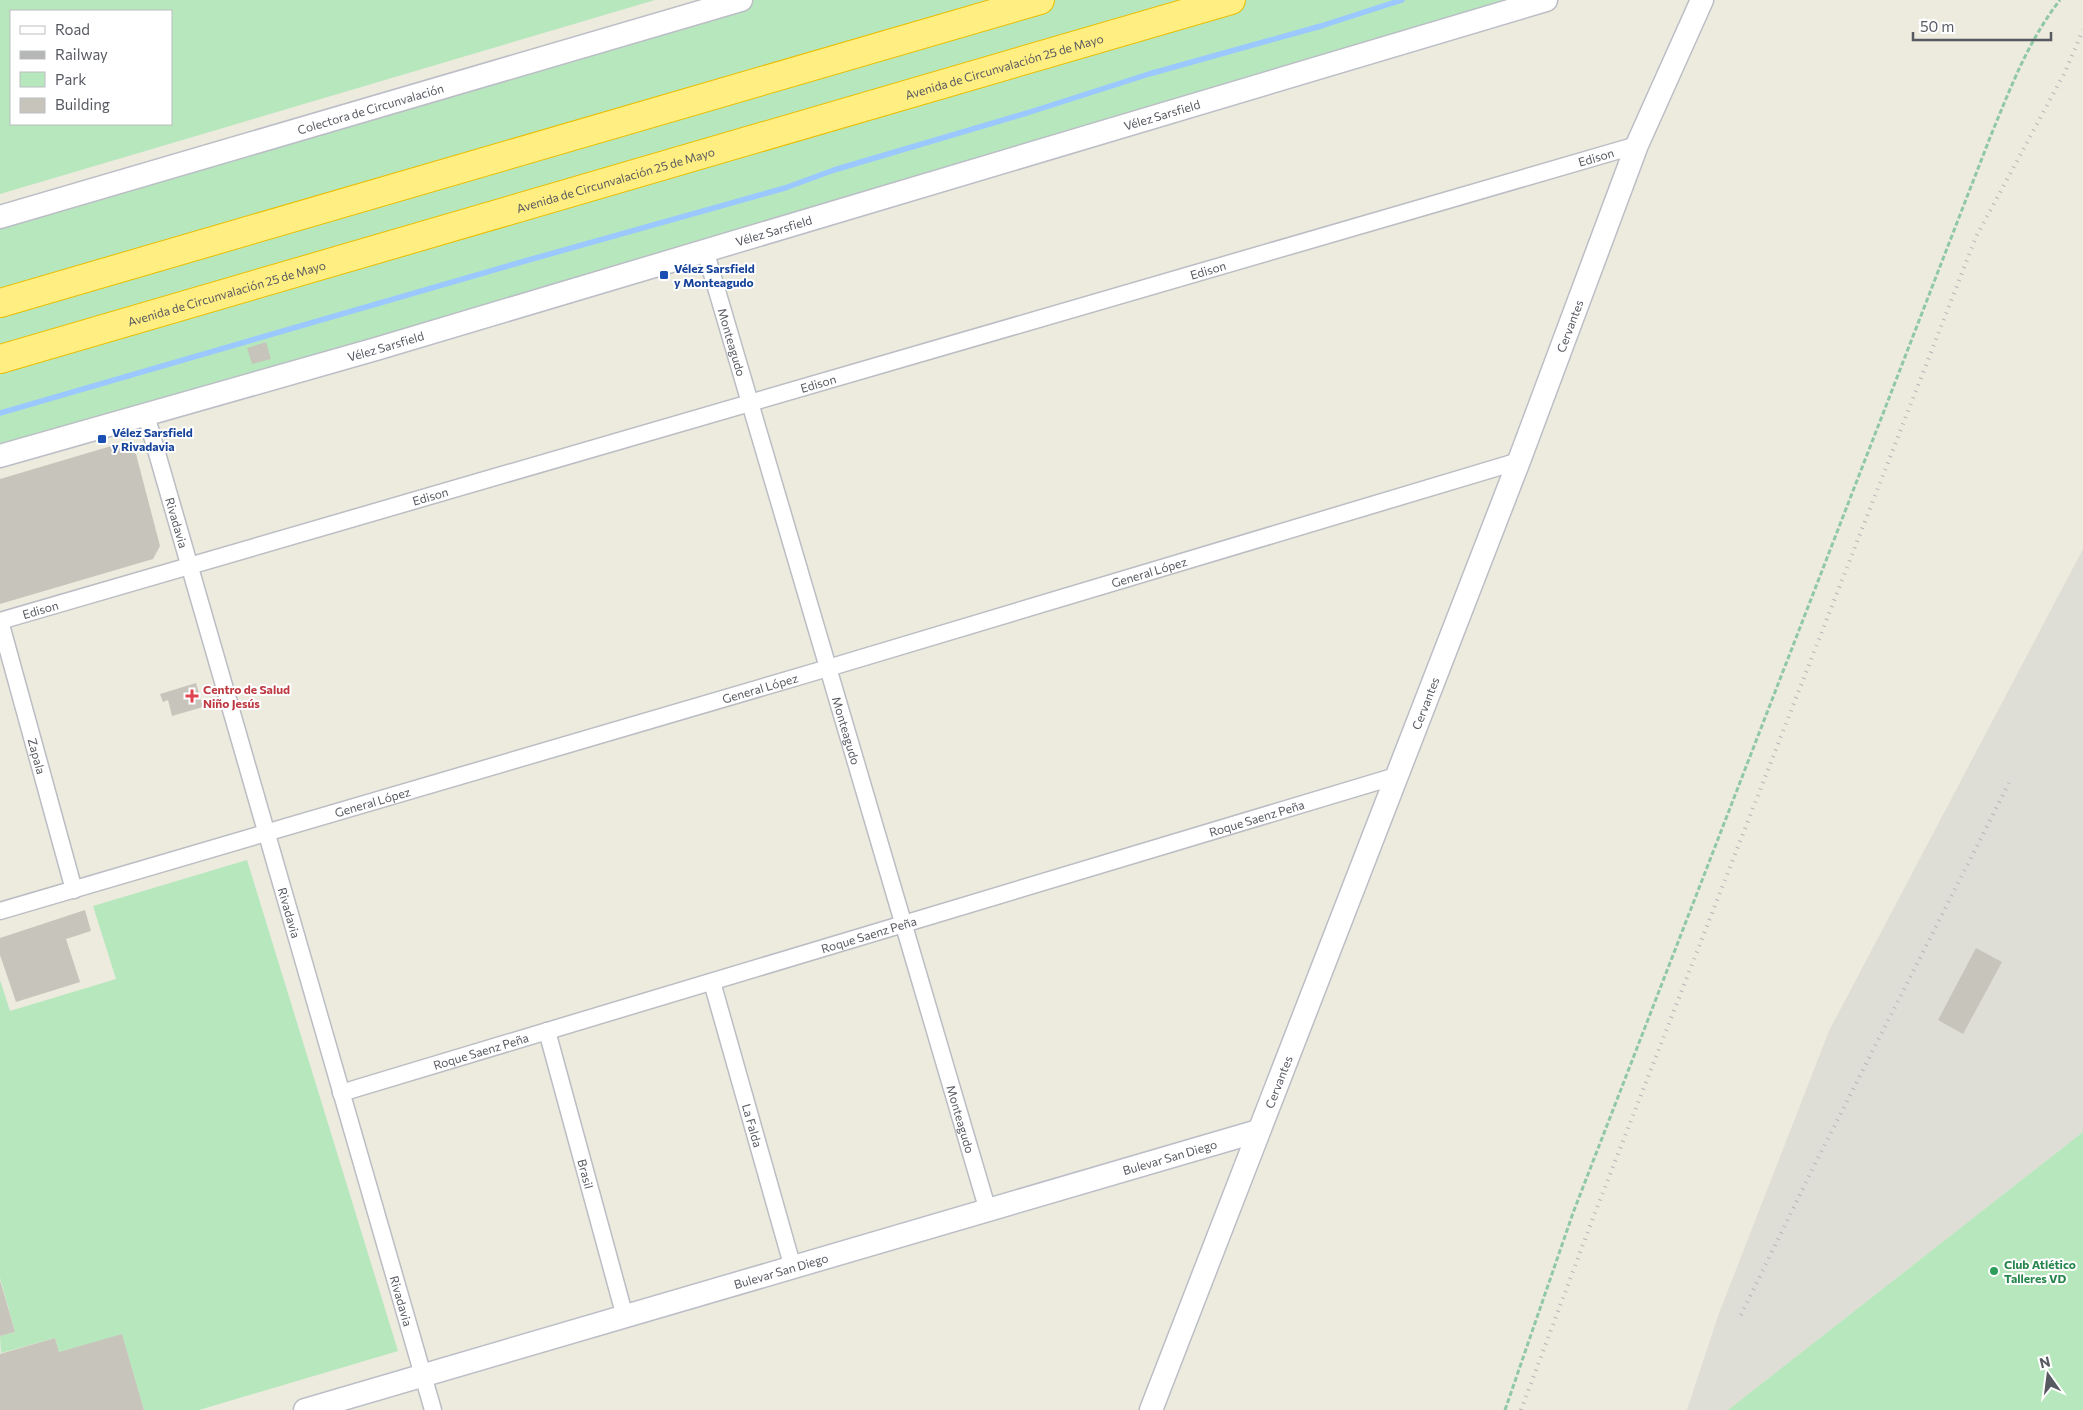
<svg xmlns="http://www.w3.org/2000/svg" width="2083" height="1410" viewBox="0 0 2083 1410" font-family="Commissioner,sans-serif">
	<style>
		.industrial { fill: #dfded6 }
		.green { fill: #b7e7bd; fill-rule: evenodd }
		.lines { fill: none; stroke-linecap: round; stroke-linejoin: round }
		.stream { stroke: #9bc8ff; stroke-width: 5.5 }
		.building { fill: #c7c5bb }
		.street-casing { stroke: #bbbdc4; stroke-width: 19 }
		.secondary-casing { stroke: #bbbec6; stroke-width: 25 }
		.highway-casing { stroke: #eabd00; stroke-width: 30 }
		.path { stroke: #90c8a7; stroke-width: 3; stroke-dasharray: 5 2.5; stroke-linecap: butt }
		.street { stroke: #fff; stroke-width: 16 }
		.secondary { stroke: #fff; stroke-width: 22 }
		.highway { stroke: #ffee82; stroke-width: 28 }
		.rail { stroke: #b5b6b6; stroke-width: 4; stroke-dasharray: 1 6; stroke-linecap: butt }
		.transit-dot { fill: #1a4fb4; stroke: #fff; stroke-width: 2 }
		.health-dot { fill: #e0444e; stroke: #fff; stroke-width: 2 }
		.leisure-dot { fill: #2e9e5b; stroke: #fff; stroke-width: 2 }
		.labels { text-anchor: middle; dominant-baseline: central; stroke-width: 4; stroke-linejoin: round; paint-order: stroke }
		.street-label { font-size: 12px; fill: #575a61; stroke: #fff }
		.transit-label { font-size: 12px; font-weight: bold; fill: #164399; stroke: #fff; text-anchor: start }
		.health-label { font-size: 12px; font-weight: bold; fill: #be3a42; stroke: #fff; text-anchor: start }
		.leisure-label { font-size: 12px; font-weight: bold; fill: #27864d; stroke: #fff; text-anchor: start }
	</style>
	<rect width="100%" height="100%" fill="#ecebde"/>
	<polygon class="industrial" points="2083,549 2083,1132 1728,1410 1687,1410 1718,1316 1829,1031"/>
	<g class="green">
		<path d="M0,0H655L0,194ZM11,11H171V124H11Z"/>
		<polygon points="741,0 1546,0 0,456 0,217"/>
		<polygon points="247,860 398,1351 199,1410 144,1410 122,1335 59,1352 55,1338 1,1353 0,1336 15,1332 0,1278 0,980 10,1011 116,979 93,906"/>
		<polygon points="2083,1132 2083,1410 1728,1410"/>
	</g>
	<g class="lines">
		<polyline class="stream" points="0,413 525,261 785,188 834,170 1027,113 1149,74 1321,26 1402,0"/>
	</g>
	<g class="building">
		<polygon points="266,342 271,359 252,364 247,348"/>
		<polygon points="118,444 136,454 160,546 153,559 0,604 0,479"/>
		<polygon points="196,683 203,707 172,716 168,700 163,702 160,694"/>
		<polygon points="85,910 91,931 66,939 80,982 16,1002 0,955 0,938"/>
		<polygon points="1976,948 2002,962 1963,1034 1938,1020"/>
		<polygon points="0,1280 15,1332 0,1336"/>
		<polygon points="122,1334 144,1410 0,1410 0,1354 55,1338 59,1352"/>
	</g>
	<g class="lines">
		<defs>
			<g id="street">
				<path id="s1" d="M705,250L988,1211"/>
				<path id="s2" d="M146,415L433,1410"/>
				<path id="s3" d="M0,621L1637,145"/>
				<path id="s4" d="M0,621L74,890"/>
				<path id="s5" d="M0,911L828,668L1519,461"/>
				<path id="s6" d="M712,982L793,1268"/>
				<path id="s7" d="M547,1031L625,1317"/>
				<path id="s8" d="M341,1093L1396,776"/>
			</g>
			<g id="secondary">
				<path id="s9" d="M0,217L741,0"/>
				<path id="s10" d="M0,456L376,349L1546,0"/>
				<path id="s11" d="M305,1410L1258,1131"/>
				<path id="s12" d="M1151,1410L1519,461L1637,145L1702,0"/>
			</g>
			<g id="highway">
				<polyline points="0,303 1040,0"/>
				<path id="s13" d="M0,359L1231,0"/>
			</g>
		</defs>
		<use href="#street" class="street-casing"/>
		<use href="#secondary" class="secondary-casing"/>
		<use href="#highway" class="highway-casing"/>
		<path class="path" d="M1505,1410L1573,1213L1991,135C2011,87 2028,41 2060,0"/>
		<use href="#street" class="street"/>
		<use href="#secondary" class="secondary"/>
		<use href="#highway" class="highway"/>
		<g class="rail">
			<polyline points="1741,1315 1813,1168 2009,783"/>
			<polyline points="1521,1410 1593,1218 1976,237 2065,72 2083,30"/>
		</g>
	</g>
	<g class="transit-dot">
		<rect x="659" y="270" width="10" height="10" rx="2.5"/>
		<rect x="97" y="434" width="10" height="10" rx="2.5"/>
	</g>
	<path class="health-dot" d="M189.5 688.5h5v5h5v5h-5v5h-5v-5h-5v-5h5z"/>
	<circle class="leisure-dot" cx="1994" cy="1271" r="5"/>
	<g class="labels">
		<g class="street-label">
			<text stroke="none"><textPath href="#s13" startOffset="1046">Avenida de Circunvalación 25 de Mayo</textPath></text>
			<text stroke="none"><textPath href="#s9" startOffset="386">Colectora de Circunvalación</textPath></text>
			<text stroke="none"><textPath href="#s10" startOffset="1211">Vélez Sarsfield</textPath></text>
			<text stroke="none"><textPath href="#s3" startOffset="1662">Edison</textPath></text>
			<text stroke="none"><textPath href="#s13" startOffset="641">Avenida de Circunvalación 25 de Mayo</textPath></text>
			<text stroke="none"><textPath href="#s10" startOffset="806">Vélez Sarsfield</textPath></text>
			<text stroke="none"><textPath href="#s3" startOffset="1258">Edison</textPath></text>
			<text stroke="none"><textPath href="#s13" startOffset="236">Avenida de Circunvalación 25 de Mayo</textPath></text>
			<text stroke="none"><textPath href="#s12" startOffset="1162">Cervantes</textPath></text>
			<text stroke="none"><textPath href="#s1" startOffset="96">Monteagudo</textPath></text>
			<text stroke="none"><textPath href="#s10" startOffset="401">Vélez Sarsfield</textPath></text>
			<text stroke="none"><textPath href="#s3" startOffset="852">Edison</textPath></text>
			<text stroke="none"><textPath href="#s3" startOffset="448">Edison</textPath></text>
			<text stroke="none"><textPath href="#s2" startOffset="112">Rivadavia</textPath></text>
			<text stroke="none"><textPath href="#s5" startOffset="1198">General López</textPath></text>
			<text stroke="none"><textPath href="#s3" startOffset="42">Edison</textPath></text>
			<text stroke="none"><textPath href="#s5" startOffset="792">General López</textPath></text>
			<text stroke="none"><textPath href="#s12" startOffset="758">Cervantes</textPath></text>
			<text stroke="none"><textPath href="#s1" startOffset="501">Monteagudo</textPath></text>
			<text stroke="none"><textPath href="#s4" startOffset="140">Zapala</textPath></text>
			<text stroke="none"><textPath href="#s5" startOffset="388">General López</textPath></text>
			<text stroke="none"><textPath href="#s8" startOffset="956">Roque Saenz Peña</textPath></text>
			<text stroke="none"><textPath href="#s2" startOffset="518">Rivadavia</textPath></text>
			<text stroke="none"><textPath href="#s8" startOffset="551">Roque Saenz Peña</textPath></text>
			<text stroke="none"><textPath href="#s8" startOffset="146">Roque Saenz Peña</textPath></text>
			<text stroke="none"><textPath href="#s12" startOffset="352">Cervantes</textPath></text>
			<text stroke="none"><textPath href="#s1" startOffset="906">Monteagudo</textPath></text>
			<text stroke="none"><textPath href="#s6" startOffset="149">La Falda</textPath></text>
			<text stroke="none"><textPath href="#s11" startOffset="901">Bulevar San Diego</textPath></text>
			<text stroke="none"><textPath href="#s7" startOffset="148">Brasil</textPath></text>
			<text stroke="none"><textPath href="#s11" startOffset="496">Bulevar San Diego</textPath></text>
			<text stroke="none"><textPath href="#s2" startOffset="922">Rivadavia</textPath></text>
		</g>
		<g class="transit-label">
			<text x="674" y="268">Vélez Sarsfield<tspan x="674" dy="14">y Monteagudo</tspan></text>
			<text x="112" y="432">Vélez Sarsfield<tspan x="112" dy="14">y Rivadavia</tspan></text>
		</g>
		<g class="health-label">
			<text x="203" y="689">Centro de Salud<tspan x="203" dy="14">Niño Jesús</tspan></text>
		</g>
		<g class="leisure-label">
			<text x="2004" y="1264">Club Atlético<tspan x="2004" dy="14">Talleres VD</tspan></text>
		</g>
	</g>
	<rect x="10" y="10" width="162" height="115" fill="#ffffff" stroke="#bcbdc0"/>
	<rect x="20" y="26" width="25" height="8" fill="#ffffff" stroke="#bcbdc0"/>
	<text x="55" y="35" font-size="15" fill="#575a61">Road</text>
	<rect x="20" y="51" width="25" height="8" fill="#b5b6b6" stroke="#bcbdc0"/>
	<text x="55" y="60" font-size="15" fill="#575a61">Railway</text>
	<rect x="20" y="72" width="25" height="15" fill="#b7e7bd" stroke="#bcbdc0"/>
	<text x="55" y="85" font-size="15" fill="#575a61">Park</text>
	<rect x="20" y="98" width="25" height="15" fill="#c7c5bb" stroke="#bcbdc0"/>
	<text x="55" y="110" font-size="15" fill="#575a61">Building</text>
	<g transform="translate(2048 1375) rotate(346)" stroke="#ffffff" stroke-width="4" paint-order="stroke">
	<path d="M0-4L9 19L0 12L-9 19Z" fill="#575a61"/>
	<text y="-8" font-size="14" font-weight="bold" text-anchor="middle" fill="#575a61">N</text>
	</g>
	<path d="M1913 32v8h138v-8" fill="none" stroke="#575a61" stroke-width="2.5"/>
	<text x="1920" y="32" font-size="15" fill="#575a61" stroke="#ffffff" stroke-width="4" paint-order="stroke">50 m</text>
</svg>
